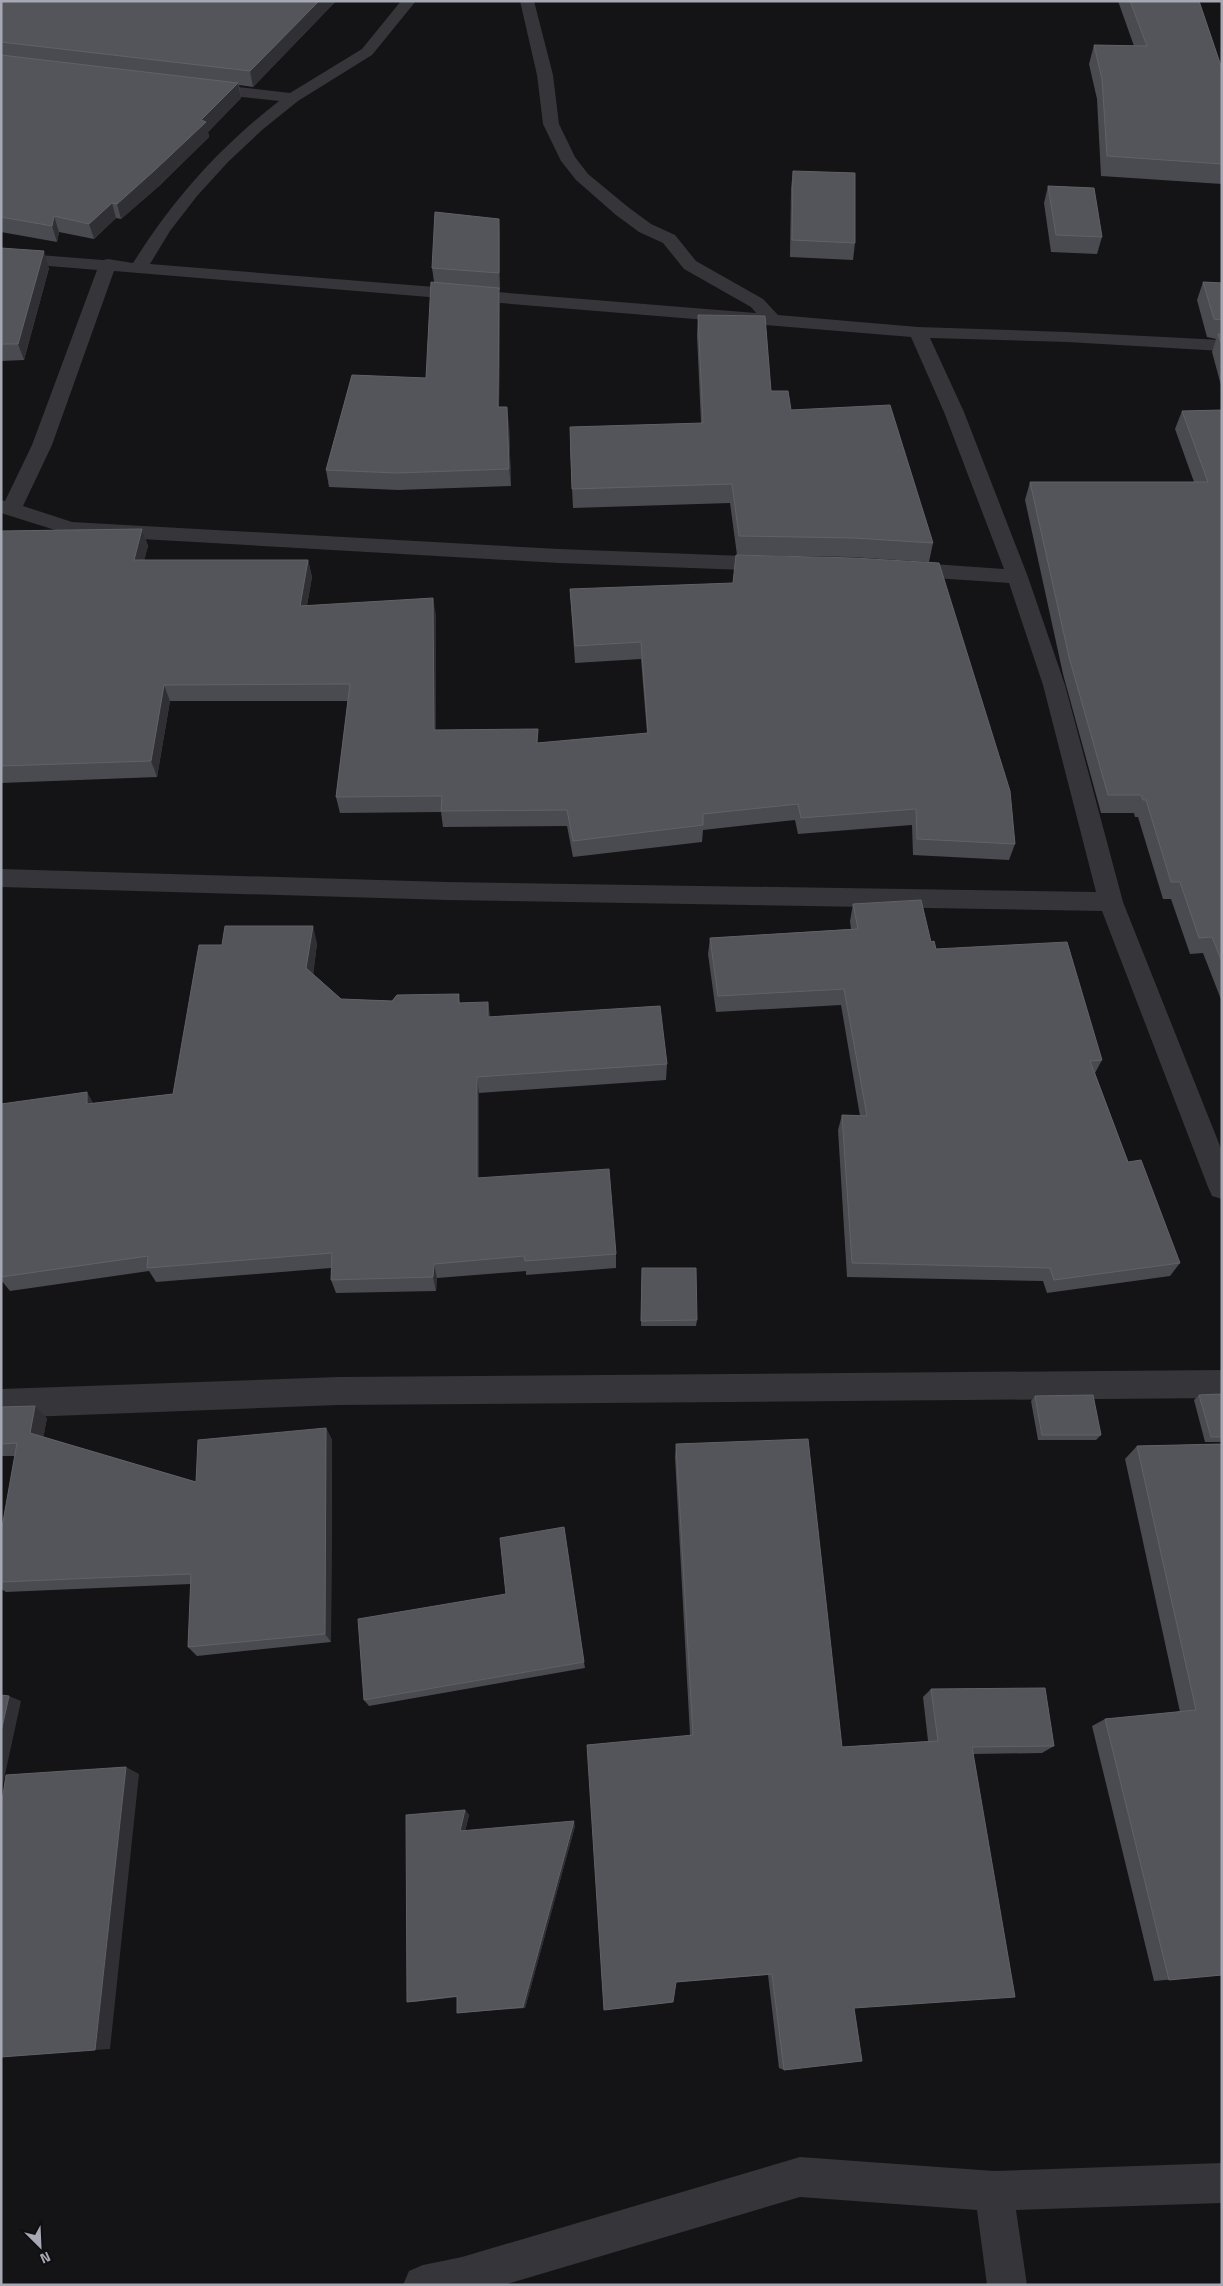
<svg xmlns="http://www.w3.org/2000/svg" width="1223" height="2286" viewBox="0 0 1223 2286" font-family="'Titillium Web',sans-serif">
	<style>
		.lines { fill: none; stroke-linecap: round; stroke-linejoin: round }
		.minor { fill: #35353a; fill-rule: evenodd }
		.wall { fill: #4a4b50 }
		.shaded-wall { fill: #303034 }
		.building { fill: #54555a; stroke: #616268 }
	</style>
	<rect width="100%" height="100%" fill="#141315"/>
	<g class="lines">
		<g class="minor">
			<path d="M401,1H416L372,55L298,101L262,130L228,162L197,196L170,231L150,264L756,313L751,307L684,269L663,243L639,232L616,215L576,180L561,161L543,124L537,75L520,1H534L553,75L559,124L575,157L588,174L628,207L651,224L675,235L696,261L763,299L778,315L918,327L1067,332L1222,340V351L1067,342L930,338L964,412L1028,577L1065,685L1123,902L1222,1151V1199L1212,1196L1208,1187L1102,911L447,900L1,887V869L447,882L1096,892L1043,685L1009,583L904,576L897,574L894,569L897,564L904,562L1004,569L944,412L911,337L114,271L52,445L23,506L72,522L559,549L774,557L781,559L784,564L781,569L774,571L559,563L71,535L1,513V500L5,501L32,445L97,270L1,262V252L103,260L108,259L133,263C175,197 218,149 279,101L204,93L199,91L196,88L199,85L204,83L290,93L362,49Z"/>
			<polygon points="1222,1370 1222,1398 338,1405 1,1418 1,1389 338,1377"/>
			<polygon points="800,2157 994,2171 1222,2163 1222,2203 1016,2210 1027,2285 987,2285 977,2210 800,2197 504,2285 403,2285 409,2271 423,2265 462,2257"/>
		</g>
	</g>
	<g class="wall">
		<polygon points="1,1 336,1 253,87 239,85 241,98 208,132 209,137 159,186 121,219 116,218 94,239 59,232 57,242 1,232"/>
		<polygon points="1118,1 1199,1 1222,69 1222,184 1101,176 1097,99 1089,64 1094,45 1134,46"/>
		<polygon points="793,171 855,243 853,260 790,257 791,188"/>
		<polygon points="1048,186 1102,237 1097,254 1051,252 1044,203"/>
		<polygon points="500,236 500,290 499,290 500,305 499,407 509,424 511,486 398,490 329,487 326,470 426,378 434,282 432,268"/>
		<polygon points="1,248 49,268 24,360 1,361"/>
		<polygon points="1203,282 1222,283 1222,389 1212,352 1216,339 1207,337 1197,300"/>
		<polygon points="698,315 771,391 791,410 933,543 929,562 851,557 737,555 730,503 573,508 570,447 701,423 697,335"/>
		<polygon points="1222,410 1222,1002 1203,953 1190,954 1171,899 1163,899 1138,817 1135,817 1134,813 1101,813 1063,674 1025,500 1030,482 1194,482 1175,429 1182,411"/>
		<polygon points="142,529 148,546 144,560 308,560 312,577 307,605 436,615 436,730 538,743 647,733 641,659 575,663 571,606 570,589 1015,844 1009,860 913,855 912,825 798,834 795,820 703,830 702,842 573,857 567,826 443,827 441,812 340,813 336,797 348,701 170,701 157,777 1,783 1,531"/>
		<polygon points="853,904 931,942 936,949 1102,1060 1095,1073 1128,1162 1180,1263 1170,1276 1047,1293 1043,1281 847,1277 838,1130 842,1115 860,1116 841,1005 716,1012 708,954 710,938 851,929 850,921"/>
		<polygon points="317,943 313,974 341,999 392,1001 459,994 460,1003 490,1017 667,1064 666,1080 479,1093 479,1178 616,1254 616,1268 526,1275 526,1271 437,1278 436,1291 336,1293 331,1280 331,1268 156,1282 149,1271 10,1291 1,1280 1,1104 94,1103 173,1094"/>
		<polygon points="642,1268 697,1320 696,1326 641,1326"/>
		<polygon points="1222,1394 1222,1442 1205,1442 1194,1400 1199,1395"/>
		<polygon points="1035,1396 1101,1435 1096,1440 1038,1440 1031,1401"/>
		<polygon points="1,1407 47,1418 43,1437 196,1482 326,1428 332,1440 331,1642 197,1656 188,1647 191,1584 6,1592 1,1589 1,1533 15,1456 1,1456"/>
		<polygon points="676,1444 842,1747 928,1741 923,1697 931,1689 1054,1746 1042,1753 973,1754 854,2008 784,2070 779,2068 768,1975 676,1982 690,1735 675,1457"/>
		<polygon points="1222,1444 1222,1975 1154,1981 1092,1726 1105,1719 1180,1712 1125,1459 1137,1446"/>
		<polygon points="584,1662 585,1668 369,1706 364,1700"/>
		<polygon points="465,1810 469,1815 465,1831 575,1826 525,2008 457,2013 457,1997 413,2002 407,2002"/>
	</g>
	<g class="shaded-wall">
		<polygon points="319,1 336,1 253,87 250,71"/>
		<polygon points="238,83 241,98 208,132 209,137 159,186 121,219 117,204"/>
		<polygon points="112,203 116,218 94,239 89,224"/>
		<polygon points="54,216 59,232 57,242 52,226"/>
		<polygon points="499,219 500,236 500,290 499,273"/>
		<polygon points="44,251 49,268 24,360 18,344"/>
		<polygon points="499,288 500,305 499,424 498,407"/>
		<polygon points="507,407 509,424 511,486 509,469"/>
		<polygon points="142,529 148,546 140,577 134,560"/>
		<polygon points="308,560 312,577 304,623 300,606"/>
		<polygon points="433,598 436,615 436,746 434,730"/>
		<polygon points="164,685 170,701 157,777 151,761"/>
		<polygon points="313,926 317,943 312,985 306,968"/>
		<polygon points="488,1002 491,1020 488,1017"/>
		<polygon points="477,1077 479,1093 479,1193 477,1178"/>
		<polygon points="87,1092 96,1108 87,1104"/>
		<polygon points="434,1264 437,1278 436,1291 433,1277"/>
		<polygon points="35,1406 47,1418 42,1445 30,1433"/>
		<polygon points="326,1428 332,1440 331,1642 325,1634"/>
		<polygon points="9,1696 21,1701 1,1793 1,1732"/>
		<polygon points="126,1767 139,1774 110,2049 95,2050"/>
		<polygon points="465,1810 469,1815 464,1836 460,1831"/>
		<polygon points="574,1821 575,1826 525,2008 523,2007"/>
	</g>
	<g class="building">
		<polygon points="1,1 319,1 250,71 1,42"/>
		<polygon points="1130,1 1199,1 1222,69 1222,164 1107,156 1102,79 1094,45 1147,46"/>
		<polygon points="1,55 238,83 201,120 206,122 155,170 117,204 112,203 89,224 54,216 52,226 1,217"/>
		<polygon points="793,171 855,173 855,243 792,240"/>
		<polygon points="1048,186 1094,188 1102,237 1056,235"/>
		<polygon points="435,212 499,219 499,273 432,268"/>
		<polygon points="1,248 44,251 18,344 1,344"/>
		<polygon points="431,282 499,288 498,407 507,407 509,469 396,473 326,470 352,375 426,378"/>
		<polygon points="1203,282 1222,283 1222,320 1214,319"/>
		<polygon points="698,315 765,316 771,391 788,391 791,410 890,405 933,543 854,538 739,536 732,484 572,489 570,427 703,423"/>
		<polygon points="1218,334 1222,334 1222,346"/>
		<polygon points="1222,410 1222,962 1212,937 1199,938 1180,882 1171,882 1146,800 1143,800 1141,795 1108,795 1069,657 1030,482 1208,482 1182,411"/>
		<polygon points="142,529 134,560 308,560 300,606 433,598 434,730 538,729 537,743 648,733 641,642 575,646 570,589 733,583 736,555 854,558 939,563 1010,791 1015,844 917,839 916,809 801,818 798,804 703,814 703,825 573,841 567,810 441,811 442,796 336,797 350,684 164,685 151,761 1,766 1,531"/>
		<polygon points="921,900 931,942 934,941 936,949 1067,942 1102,1060 1090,1061 1128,1162 1141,1160 1180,1263 1054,1280 1050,1268 852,1263 842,1115 867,1116 844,989 718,996 710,938 858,929 853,904"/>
		<polygon points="225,926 313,926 306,968 341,999 392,1001 397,995 459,994 458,1003 488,1002 488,1017 660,1006 667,1064 477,1077 477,1178 609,1169 616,1254 525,1261 524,1256 434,1264 433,1277 331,1280 332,1253 147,1268 148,1256 1,1277 1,1104 87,1092 87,1104 173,1094 199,945 222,945"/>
		<polygon points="642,1268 696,1268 697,1320 641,1321"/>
		<polygon points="1222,1394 1222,1437 1211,1437 1199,1395"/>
		<polygon points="1093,1395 1101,1435 1042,1435 1035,1396"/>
		<polygon points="35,1406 30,1433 196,1482 198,1440 326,1428 325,1634 188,1647 191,1574 1,1582 1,1533 17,1443 1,1444 1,1407"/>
		<polygon points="808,1439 842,1747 938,1741 931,1689 1045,1688 1054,1746 972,1747 1015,1997 854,2008 862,2061 784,2070 772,1974 676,1982 673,2002 604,2010 587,1745 693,1735 676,1444"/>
		<polygon points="1222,1444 1222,1975 1169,1980 1105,1719 1196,1710 1137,1446"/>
		<polygon points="564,1527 584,1662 364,1700 358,1619 506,1594 500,1538"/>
		<polygon points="1,1695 9,1696 1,1732"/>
		<polygon points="126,1767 95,2050 1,2057 1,1808 6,1775"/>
		<polygon points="465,1810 460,1831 574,1821 523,2007 457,2013 457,1996 407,2002 406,1815"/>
	</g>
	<rect width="1223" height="2286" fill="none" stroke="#a6a9b4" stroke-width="5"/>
	<g transform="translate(40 2246) rotate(156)" stroke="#0f0e10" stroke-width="4" paint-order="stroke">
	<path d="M0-4L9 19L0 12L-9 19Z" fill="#a6a9b4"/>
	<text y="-8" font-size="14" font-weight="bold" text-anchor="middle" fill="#a6a9b4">N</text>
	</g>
</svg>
